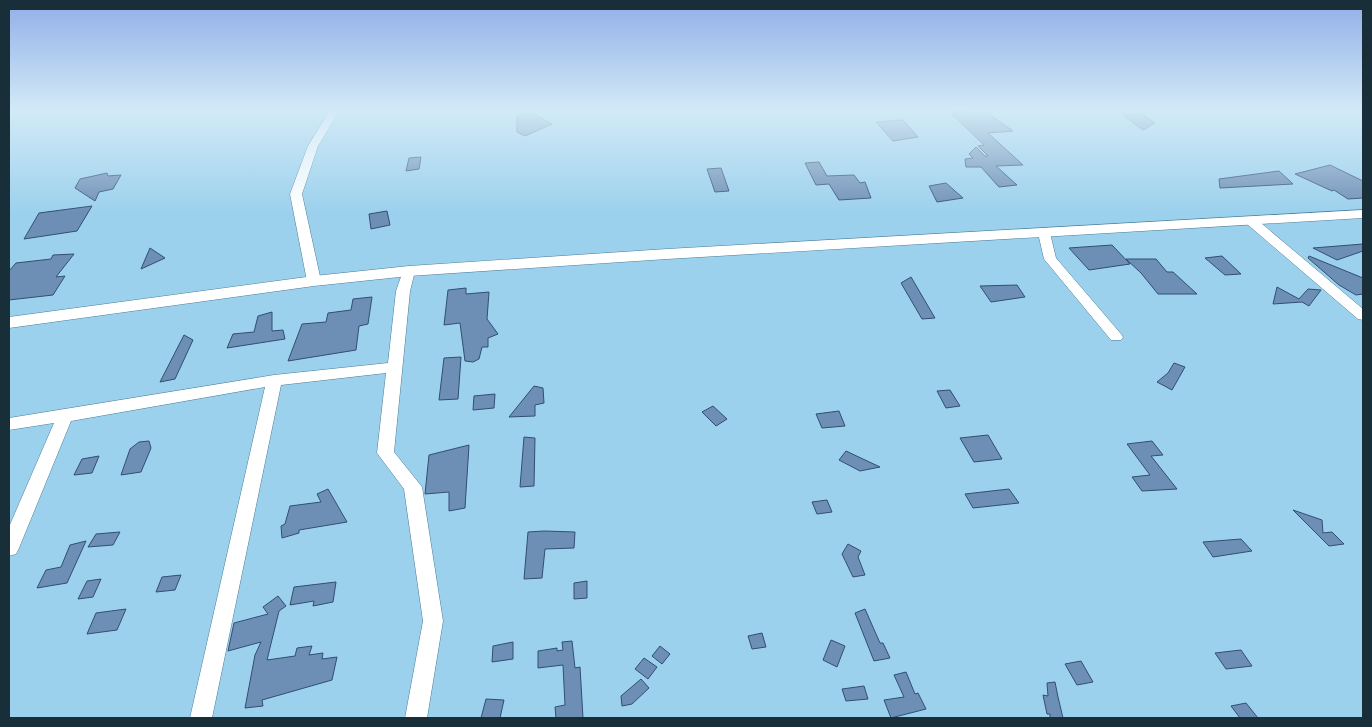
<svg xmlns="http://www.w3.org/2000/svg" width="1372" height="727" viewBox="0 0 1372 727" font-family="Manrope,sans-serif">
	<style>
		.building { fill: #6e8fb5; stroke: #304f71 }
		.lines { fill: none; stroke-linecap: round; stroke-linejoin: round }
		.minor-casing { stroke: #4a7d97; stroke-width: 1 }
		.tertiary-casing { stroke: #4a7d97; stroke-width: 1 }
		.minor { fill: #fff; fill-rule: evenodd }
		.tertiary { fill: #fff; fill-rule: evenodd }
	</style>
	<rect width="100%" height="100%" fill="#9cd1ed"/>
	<g class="building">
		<polygon points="983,110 1013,131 988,133 1023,165 996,166 1017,185 999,187 981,167 966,167 965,159 973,158 969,154 976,147 985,156 988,156 978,146 984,145 950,112"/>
		<polygon points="524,113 534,114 552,124 525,136 517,132 517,116"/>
		<polygon points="1142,114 1155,123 1143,130 1123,115"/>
		<polygon points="903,120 918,137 893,141 876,122"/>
		<polygon points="421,157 419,169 406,171 409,158"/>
		<polygon points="819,162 827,176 854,175 860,183 865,182 871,198 839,200 829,184 816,185 805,163"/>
		<polygon points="1330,165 1363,181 1363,198 1348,199 1334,190 1332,191 1295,174"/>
		<polygon points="721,168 729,191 715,192 707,169"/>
		<polygon points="1279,171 1293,184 1220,188 1219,179"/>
		<polygon points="107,173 108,176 121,175 113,189 99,192 95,201 75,188 80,179"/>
		<polygon points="946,183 963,198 937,202 929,186"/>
		<polygon points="92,206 77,231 24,239 39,213"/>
		<polygon points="387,211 390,225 371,229 369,214"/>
		<polygon points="1363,244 1363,251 1337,260 1313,248"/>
		<polygon points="1112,245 1130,264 1089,270 1069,248"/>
		<polygon points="150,248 165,258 141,269"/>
		<polygon points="74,254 56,277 65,276 53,295 9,300 9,271 16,263 51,259 53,255"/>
		<polygon points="1222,256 1241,274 1225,275 1205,258"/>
		<polygon points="1309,256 1363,278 1363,294 1356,295 1339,285 1308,258"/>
		<polygon points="1126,259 1156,259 1167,272 1173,272 1197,294 1158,294 1141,273"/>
		<polygon points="911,277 935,318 922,319 901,283"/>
		<polygon points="1017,285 1025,297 991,302 980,286"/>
		<polygon points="1277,287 1299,299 1308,289 1321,290 1309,306 1302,302 1273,304"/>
		<polygon points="466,288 466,294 489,292 487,319 498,334 488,338 488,347 482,347 479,359 473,362 465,361 460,323 444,325 448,290"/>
		<polygon points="372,297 368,324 359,326 356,350 288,361 302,324 326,322 328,313 351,310 353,299"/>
		<polygon points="272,312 272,331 283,330 285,339 227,348 233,334 254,332 258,316"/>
		<polygon points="184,335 193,340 175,379 160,382"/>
		<polygon points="461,357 458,399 439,400 444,358"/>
		<polygon points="1174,363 1185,367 1172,390 1157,382 1168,373"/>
		<polygon points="534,386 543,388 544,403 535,405 535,416 509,417"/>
		<polygon points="950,390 960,406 946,408 937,391"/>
		<polygon points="495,394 494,408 473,410 474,396"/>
		<polygon points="713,406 727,419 716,426 702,412"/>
		<polygon points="839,411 845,426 822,428 816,414"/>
		<polygon points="988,435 1002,459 974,462 960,438"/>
		<polygon points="524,437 535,438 534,486 520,487"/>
		<polygon points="149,441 151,448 141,472 121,475 130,449 139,442"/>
		<polygon points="1152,441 1163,455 1151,456 1177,489 1142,491 1132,477 1150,475 1127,444"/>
		<polygon points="469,445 465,508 449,511 449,492 425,494 429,455"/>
		<polygon points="846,451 880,467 860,471 839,460"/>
		<polygon points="99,456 92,473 74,475 82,459"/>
		<polygon points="328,489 347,522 299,530 299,533 282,538 281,526 285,524 290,506 321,502 317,494"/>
		<polygon points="1009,489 1019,503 973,508 965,494"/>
		<polygon points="827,500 832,512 817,514 812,502"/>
		<polygon points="1293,510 1322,520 1323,533 1332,532 1344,544 1329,546"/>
		<polygon points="544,531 575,532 574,548 545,549 542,578 524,579 528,532"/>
		<polygon points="120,532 113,545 88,547 96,534"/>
		<polygon points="1241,539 1252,551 1213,557 1203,542"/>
		<polygon points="86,541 67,583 37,588 46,570 61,567 70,545"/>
		<polygon points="848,544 861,551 858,557 865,575 853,577 842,554"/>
		<polygon points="181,575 175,590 156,592 162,577"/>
		<polygon points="101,579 93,597 78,599 87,581"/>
		<polygon points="587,581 587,598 574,599 574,583"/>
		<polygon points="336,582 333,602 313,606 314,601 290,605 294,587"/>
		<polygon points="278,596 286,606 279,611 267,660 295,656 297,648 312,646 309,655 323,653 322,659 337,657 332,680 262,700 263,706 245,708 255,655 261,642 228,651 234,623 268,614 263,607"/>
		<polygon points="126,609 117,630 87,634 96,613"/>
		<polygon points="865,609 880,643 883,643 890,658 874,661 855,613"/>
		<polygon points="762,633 766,647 752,649 748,636"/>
		<polygon points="831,640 845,646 837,667 823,660"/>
		<polygon points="572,641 575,668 580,667 583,718 556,718 555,707 565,705 563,665 538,668 538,651 557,648 557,651 563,650 562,642"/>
		<polygon points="513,642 513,659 492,662 493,646"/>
		<polygon points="660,646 670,654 662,664 652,656"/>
		<polygon points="1241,650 1252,666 1226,669 1215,653"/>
		<polygon points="644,658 657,667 648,679 635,669"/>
		<polygon points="1081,661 1093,682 1077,685 1065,664"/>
		<polygon points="906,672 915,694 918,693 926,709 891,718 884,700 904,697 894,675"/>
		<polygon points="641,679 649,688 632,704 622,706 621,696"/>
		<polygon points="1055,682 1058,697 1063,718 1050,718 1050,714 1047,714 1043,695 1048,696 1047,683"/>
		<polygon points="864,686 868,699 846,701 842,689"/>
		<polygon points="486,699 504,700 500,718 481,718"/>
		<polygon points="1246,703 1258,718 1240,718 1231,706"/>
	</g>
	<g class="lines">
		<defs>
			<g id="minor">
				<polygon points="330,110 340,110 318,146 302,194 321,281 314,285 307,281 290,194 308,146"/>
				<polygon points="1251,217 1255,218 1363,309 1363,320 1358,319 1247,224 1245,221 1247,218"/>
				<polygon points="1044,229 1050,233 1056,258 1121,334 1123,337 1121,340 1111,340 1044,259 1038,233"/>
				<polygon points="409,267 415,271 410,291 394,452 422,487 443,621 427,718 405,718 423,621 404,489 377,453 386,373 281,385 212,718 190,718 265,387 71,421 19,548 16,554 9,556 9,527 54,423 9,430 9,418 274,375 388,363 396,291 403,271"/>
			</g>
			<polygon id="tertiary" points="1363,210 1363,218 667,259 409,276 314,286 9,328 9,317 314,276 409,266 667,249"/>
		</defs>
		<use href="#minor" class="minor-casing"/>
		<use href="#tertiary" class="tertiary-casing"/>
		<use href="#minor" class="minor"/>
		<use href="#tertiary" class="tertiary"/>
	</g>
	<linearGradient id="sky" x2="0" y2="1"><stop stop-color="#91aee8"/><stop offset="0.52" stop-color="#d2eaf7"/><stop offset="1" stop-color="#d2eaf7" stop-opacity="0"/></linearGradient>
	<rect width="1372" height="212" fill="url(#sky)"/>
	<rect width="1372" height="727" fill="none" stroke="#182e39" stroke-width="20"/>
</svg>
